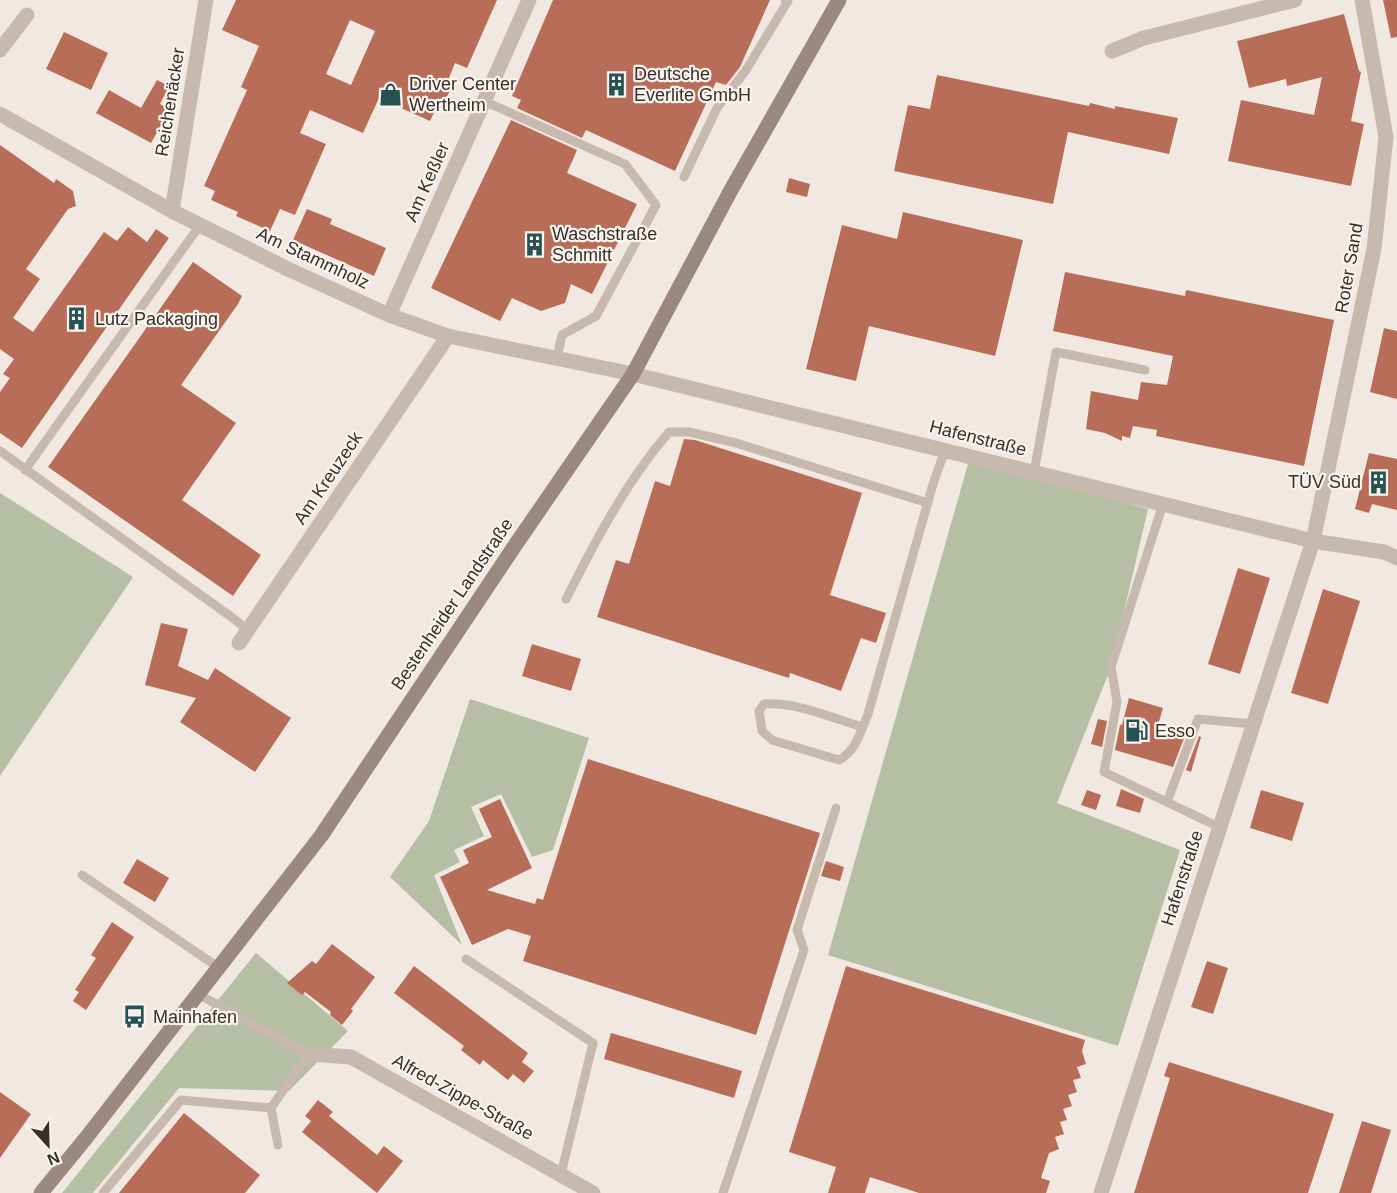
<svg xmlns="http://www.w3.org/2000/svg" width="1397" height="1193" viewBox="0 0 1397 1193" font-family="Arial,sans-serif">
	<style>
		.green { fill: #b6bea3 }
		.building { fill: #b86d58; fill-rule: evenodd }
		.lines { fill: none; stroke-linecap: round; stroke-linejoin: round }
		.lane { stroke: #c8b9ae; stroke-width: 9 }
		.street { stroke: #c8b9ae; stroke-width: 15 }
		.secondary { stroke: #9b8980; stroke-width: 15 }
		.labels { text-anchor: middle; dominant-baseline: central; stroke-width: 4.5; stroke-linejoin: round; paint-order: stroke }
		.poi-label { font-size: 18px; fill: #372f2c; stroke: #f9f3ed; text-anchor: start }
		.street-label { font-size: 18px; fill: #372f2c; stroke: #f9f3ed }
	</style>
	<rect width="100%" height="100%" fill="#f1e9e1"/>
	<g class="green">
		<polygon points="970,457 1148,509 1111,667 1057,803 1180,850 1118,1046 828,955"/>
		<polygon points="0,493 133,577 0,776"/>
		<polygon points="470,699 589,738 553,850 532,857 501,794 471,807 484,836 454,850 460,862 434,875 462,945 390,877 429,821"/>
		<polygon points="256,953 348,1031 289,1091 179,1088 93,1193 62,1193"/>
	</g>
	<g class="building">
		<path d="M236,0H497L467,68L455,63L445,88L450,90L444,104L439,102L430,121L379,98L363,133L310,110L300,133L326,144L295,215L280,209L270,231L236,216L238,212L211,200L215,191L204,186L247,90L241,87L259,46L222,30ZM350,20L375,31L351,85L326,74Z"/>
		<polygon points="553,0 770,0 740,67 726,85 716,82 675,171 586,130 582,138 517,108 521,100 512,96"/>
		<polygon points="1383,0 1397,0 1397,37 1391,38"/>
		<polygon points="1344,14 1359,71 1361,72 1351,121 1364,124 1351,186 1228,161 1241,100 1314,115 1322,77 1287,86 1286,79 1249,88 1237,41"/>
		<polygon points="64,32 108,53 91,90 46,69"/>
		<polygon points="937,75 1089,106 1090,103 1115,109 1115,106 1178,118 1169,154 1068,132 1053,204 894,171 908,105 930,109"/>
		<polygon points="157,80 169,86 160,104 170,109 151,143 96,113 109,90 141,108"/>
		<polygon points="511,120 577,150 567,173 637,204 592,294 571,284 565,303 541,311 512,298 500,321 431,288"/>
		<polygon points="0,145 54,183 56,179 73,191 76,206 68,209 26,269 40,279 13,318 33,332 104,232 117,241 128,227 147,242 156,229 169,238 22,448 0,433 0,392 10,378 3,374 14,359 0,349"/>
		<polygon points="789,178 810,184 807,197 786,192"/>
		<polygon points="307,209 332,219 330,224 386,248 374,276 293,240"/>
		<polygon points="903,212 1023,240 995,356 869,326 856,381 806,369 842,225 897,239"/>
		<polygon points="193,262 242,296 238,304 181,385 236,423 182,500 261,555 233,596 48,467"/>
		<polygon points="1065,272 1185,296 1186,290 1334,320 1304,466 1156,436 1157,430 1133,426 1130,438 1122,436 1122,441 1105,433 1086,429 1091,391 1138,400 1141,382 1167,385 1173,356 1053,331"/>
		<polygon points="1384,328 1397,331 1397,399 1370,392"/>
		<polygon points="684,439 695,440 862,493 830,595 886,613 876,643 861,638 841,691 790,673 789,678 597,617 616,560 629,564 655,481 670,486"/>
		<polygon points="1369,453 1397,459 1397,510 1372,504 1369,513 1355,509"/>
		<polygon points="1238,568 1270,578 1240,674 1208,664"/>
		<polygon points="1323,589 1360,601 1328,704 1291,693"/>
		<polygon points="161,623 188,629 178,666 208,680 215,668 291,718 255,772 180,722 196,698 145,685"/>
		<polygon points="532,644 581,659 571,691 522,676"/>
		<polygon points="1129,698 1163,708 1158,725 1186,733 1173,767 1115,750 1120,725 1122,725"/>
		<polygon points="1098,719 1107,721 1102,747 1091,744"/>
		<polygon points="1199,736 1201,737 1191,772 1186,770"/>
		<polygon points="588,759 820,833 756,1035 523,961 531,936 508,929 472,945 440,877 469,863 463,850 492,837 479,809 500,799 532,868 487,890 535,904 537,898 543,900"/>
		<polygon points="1121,789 1144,799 1140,813 1116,806"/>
		<polygon points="1087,790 1101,795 1096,810 1081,805"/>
		<polygon points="1261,790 1304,803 1292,841 1250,828"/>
		<polygon points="137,859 169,878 155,902 123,883"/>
		<polygon points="826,861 844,867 840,881 821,876"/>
		<polygon points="112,922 134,937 86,1010 73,1001 79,992 75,990 96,958 91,955"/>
		<polygon points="332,944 375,977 351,1009 353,1011 342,1025 330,1015 331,1012 305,992 302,995 287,983 312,961 316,964"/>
		<polygon points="1207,961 1228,968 1213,1014 1191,1007"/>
		<polygon points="414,966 528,1053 522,1062 534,1071 524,1083 513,1074 508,1080 483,1060 480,1065 461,1050 464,1046 394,993"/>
		<polygon points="846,966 1085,1040 1082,1051 1086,1064 1077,1067 1081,1078 1073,1080 1077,1092 1068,1095 1072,1106 1063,1109 1067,1120 1060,1122 1064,1134 1055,1137 1059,1149 1049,1153 1041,1178 1050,1181 1046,1193 919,1193 870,1177 865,1193 828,1193 836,1167 789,1152"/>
		<polygon points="611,1033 742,1071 734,1098 604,1059"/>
		<polygon points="1169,1062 1334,1114 1308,1193 1134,1193 1170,1078 1164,1076"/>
		<polygon points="0,1092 31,1114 0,1158"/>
		<polygon points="318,1100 333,1112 329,1116 377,1155 384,1146 403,1161 377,1193 302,1132 311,1121 305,1116"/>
		<polygon points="184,1113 260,1175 245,1193 119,1193"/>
		<polygon points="1362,1121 1391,1130 1371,1193 1339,1193"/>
	</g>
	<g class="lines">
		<g class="lane">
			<polyline points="484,101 625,164 656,205 596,316 562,335 557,358"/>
			<polyline points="684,177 717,108 746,70 788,1 785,0"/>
			<polyline points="0,451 230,616 248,630"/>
			<polyline points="25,470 200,225"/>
			<polyline points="1034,472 1056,352 1145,370"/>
			<polyline points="1163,504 1111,667 1117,702 1104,772 1219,827"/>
			<path d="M566,599C596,540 626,482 669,432H689L736,443L928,503"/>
			<path d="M863,727C832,718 797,702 764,704L759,711L762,731L772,740L839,760C856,751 861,731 868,714L933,484L945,450"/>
			<polyline points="1167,802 1198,719 1253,724"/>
			<polyline points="82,875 218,967"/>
			<polyline points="466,959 593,1043 561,1174"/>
			<polyline points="198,994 308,1054 271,1108 278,1145"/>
			<polyline points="103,1193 181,1100 271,1108"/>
			<polyline points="723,1193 804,950 797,930 836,808"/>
		</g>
		<g class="street">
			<polyline points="1362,0 1386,137 1374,249 1313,541 1384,552 1397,558"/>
			<polyline points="0,50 27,15"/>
			<polyline points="1112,51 1144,38 1295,0"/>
			<polyline points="0,114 172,211 290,270 389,315 448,336 633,374 1313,541 1101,1193"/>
			<polyline points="172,211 206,0"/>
			<polyline points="389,315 529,0"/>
			<polyline points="239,643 448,336"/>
			<polyline points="308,1054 351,1057 593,1193"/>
		</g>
		<polyline class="secondary" points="41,1193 86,1138 321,836 516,544 633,374 731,190 839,0"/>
	</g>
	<defs>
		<symbol id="building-bare" viewBox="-9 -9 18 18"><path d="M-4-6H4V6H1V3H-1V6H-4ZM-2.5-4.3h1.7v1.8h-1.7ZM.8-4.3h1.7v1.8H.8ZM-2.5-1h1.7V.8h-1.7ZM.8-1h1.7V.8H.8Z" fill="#265254" stroke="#f9f3ed" stroke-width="2.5" paint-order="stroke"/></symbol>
		<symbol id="shop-bare" viewBox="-9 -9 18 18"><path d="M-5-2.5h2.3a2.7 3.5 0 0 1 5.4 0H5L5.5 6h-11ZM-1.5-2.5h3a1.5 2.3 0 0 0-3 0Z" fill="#265254" stroke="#f9f3ed" stroke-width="2.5" paint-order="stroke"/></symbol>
		<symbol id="fuel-bare" viewBox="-9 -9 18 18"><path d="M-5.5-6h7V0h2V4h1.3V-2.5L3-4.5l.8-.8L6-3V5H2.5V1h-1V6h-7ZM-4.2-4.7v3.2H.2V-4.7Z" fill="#265254" stroke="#f9f3ed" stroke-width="2.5" paint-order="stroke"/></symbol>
		<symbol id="bus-bare" viewBox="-9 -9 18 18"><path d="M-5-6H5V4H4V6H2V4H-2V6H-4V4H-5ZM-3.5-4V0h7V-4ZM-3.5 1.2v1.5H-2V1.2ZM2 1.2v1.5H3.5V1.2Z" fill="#265254" stroke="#f9f3ed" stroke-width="2.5" paint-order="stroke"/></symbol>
	</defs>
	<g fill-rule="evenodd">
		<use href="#building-bare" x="600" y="68" width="33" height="33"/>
		<use href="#shop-bare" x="374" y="78" width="33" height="33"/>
		<use href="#building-bare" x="518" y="228" width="33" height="33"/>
		<use href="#building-bare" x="60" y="302" width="33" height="33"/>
		<use href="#building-bare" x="1362" y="466" width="33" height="33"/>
		<use href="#fuel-bare" x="1120" y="714" width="33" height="33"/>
		<use href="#bus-bare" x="118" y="1000" width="33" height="33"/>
	</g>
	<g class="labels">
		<g class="poi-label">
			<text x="634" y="74">Deutsche<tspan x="634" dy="21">Everlite GmbH</tspan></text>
			<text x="409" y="84">Driver Center<tspan x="409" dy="21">Wertheim</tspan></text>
			<text x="552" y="234">Waschstraße<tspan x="552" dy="21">Schmitt</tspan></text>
			<text x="95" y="319">Lutz Packaging</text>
			<text x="1361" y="482" text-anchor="end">TÜV Süd</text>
			<text x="1155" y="731">Esso</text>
			<text x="153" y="1017">Mainhafen</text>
		</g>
		<g class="street-label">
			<text transform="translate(170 102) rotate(-81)">Reichenäcker</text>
			<text transform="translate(427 182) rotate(-66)">Am Keßler</text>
			<text transform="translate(313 258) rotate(25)">Am Stammholz</text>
			<text transform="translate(1349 268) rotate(-80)">Roter Sand</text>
			<text transform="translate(978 438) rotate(14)">Hafenstraße</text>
			<text transform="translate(328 478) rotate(-56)">Am Kreuzeck</text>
			<text transform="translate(452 604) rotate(-56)">Bestenheider Landstraße</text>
			<text transform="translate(1182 878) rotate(-72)">Hafenstraße</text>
			<text transform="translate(463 1097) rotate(29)">Alfred-Zippe-Straße</text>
		</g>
	</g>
	<g transform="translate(48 1145) rotate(158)" stroke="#f9f3ed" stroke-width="4.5" paint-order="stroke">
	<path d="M0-4.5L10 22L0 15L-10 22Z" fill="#372f2c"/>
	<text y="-9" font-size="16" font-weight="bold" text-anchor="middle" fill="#372f2c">N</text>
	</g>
</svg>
